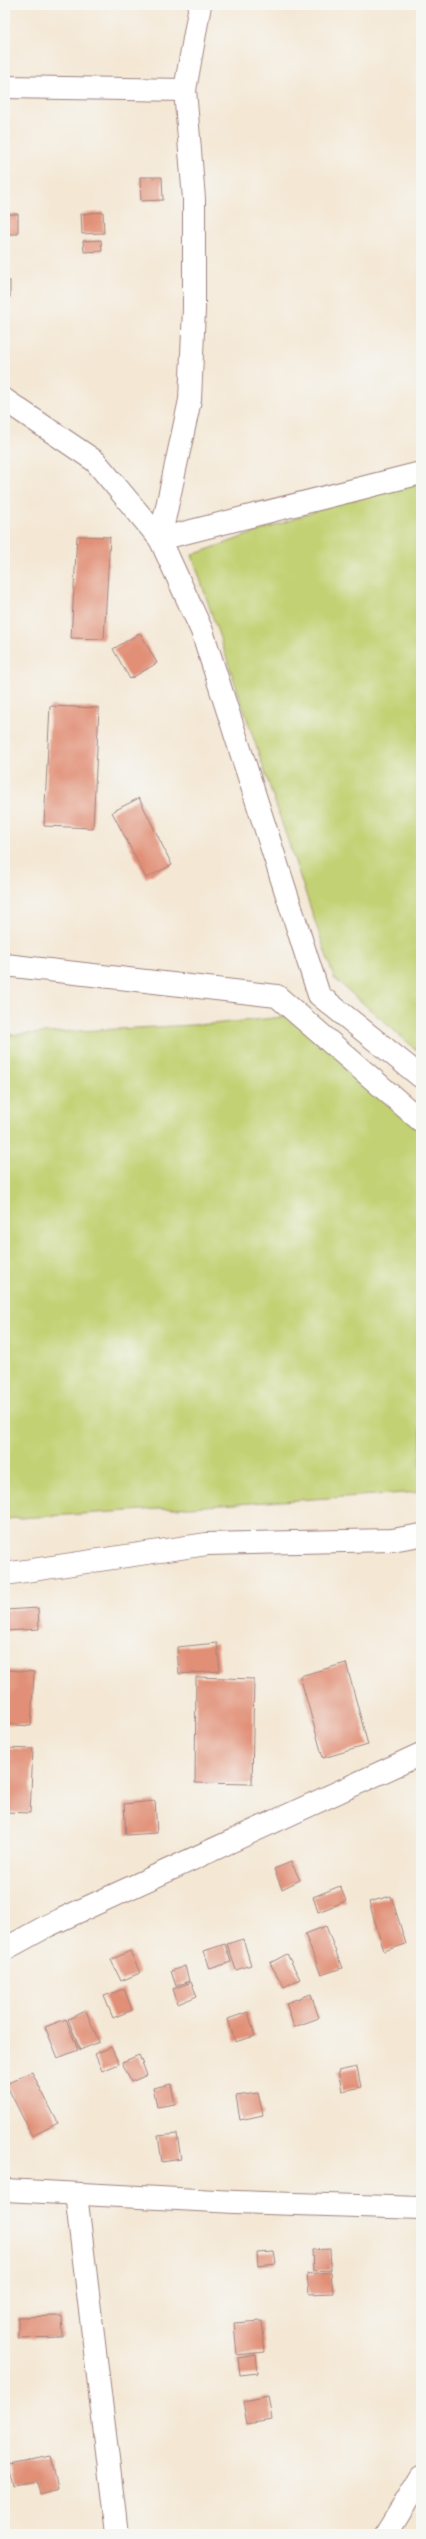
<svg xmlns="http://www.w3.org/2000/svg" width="426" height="2539" viewBox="0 0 426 2539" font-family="'Balsamiq Sans',sans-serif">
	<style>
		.grass { fill: #c2d173; stroke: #86784f }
		.building { fill: #e18f76 }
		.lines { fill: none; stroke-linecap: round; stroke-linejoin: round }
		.minor-casing { stroke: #9f8480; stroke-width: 24 }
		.tertiary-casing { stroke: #9f8480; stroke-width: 24 }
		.minor { stroke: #fff; stroke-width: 22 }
		.tertiary { stroke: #fff; stroke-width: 22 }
	</style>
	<rect width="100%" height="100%" fill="#f6f6f2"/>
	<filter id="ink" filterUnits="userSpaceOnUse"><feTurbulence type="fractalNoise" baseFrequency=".025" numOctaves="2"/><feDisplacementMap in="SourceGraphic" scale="8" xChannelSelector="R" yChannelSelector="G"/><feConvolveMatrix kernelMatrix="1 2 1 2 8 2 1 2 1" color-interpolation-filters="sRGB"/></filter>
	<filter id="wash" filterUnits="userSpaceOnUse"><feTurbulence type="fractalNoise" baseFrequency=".012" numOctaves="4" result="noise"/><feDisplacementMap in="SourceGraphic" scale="16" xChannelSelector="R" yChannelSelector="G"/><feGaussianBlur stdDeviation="0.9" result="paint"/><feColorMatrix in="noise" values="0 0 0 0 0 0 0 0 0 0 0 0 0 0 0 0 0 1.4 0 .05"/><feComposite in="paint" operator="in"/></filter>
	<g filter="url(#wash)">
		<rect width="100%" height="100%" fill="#f4e8d5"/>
		<g class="grass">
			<polygon points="421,483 421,1054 334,978 192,555 333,505"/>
			<polygon points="305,1015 421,1132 421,1492 5,1519 5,1035 211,1024"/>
		</g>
		<g id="blocks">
			<g class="building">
				<polygon points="140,177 162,177 163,200 141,201"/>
				<polygon points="103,212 104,233 82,234 81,214"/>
				<polygon points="7,214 18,214 18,234 8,234"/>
				<polygon points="101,240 102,251 84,252 83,241"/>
				<rect x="5" y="281" width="5" height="16"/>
				<polygon points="77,536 110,537 104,639 71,638"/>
				<polygon points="140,633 157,663 130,679 113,649"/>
				<polygon points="50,706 99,708 93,828 44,826"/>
				<polygon points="139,798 172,865 146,878 112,812"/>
				<polygon points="38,1608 39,1629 5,1631 5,1610"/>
				<polygon points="217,1643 220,1671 179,1674 177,1647"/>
				<polygon points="346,1663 368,1745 323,1758 300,1676"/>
				<polygon points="7,1670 34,1672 31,1726 5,1724"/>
				<polygon points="196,1677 254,1679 252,1784 195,1783"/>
				<polygon points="5,1748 33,1749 30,1813 5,1812"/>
				<polygon points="155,1801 157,1833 126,1835 124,1804"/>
				<polygon points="291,1862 300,1880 282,1889 274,1869"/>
				<polygon points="340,1886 346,1901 318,1912 313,1897"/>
				<polygon points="391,1896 406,1944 384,1951 369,1902"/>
				<polygon points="326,1926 342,1968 321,1975 305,1934"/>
				<polygon points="243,1939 251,1965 236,1970 227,1944"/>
				<polygon points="225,1944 231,1962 210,1969 204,1951"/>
				<polygon points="130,1951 140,1973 121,1981 111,1960"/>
				<polygon points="287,1954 300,1979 284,1987 270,1963"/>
				<polygon points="185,1966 189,1981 176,1986 171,1971"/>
				<polygon points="191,1982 197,1996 178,2004 173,1989"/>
				<polygon points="124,1989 132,2010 113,2018 104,1996"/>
				<polygon points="311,1994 319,2018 294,2027 286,2003"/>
				<polygon points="86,2011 99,2042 80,2050 68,2019"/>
				<polygon points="248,2012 255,2036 235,2042 228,2019"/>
				<polygon points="66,2019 78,2050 58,2058 45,2027"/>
				<polygon points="111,2047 119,2064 102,2071 95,2054"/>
				<polygon points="139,2055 147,2075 131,2082 122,2062"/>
				<polygon points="357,2067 361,2087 342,2091 338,2071"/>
				<polygon points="32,2072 58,2123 32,2136 6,2084"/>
				<polygon points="171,2084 175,2104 157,2107 153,2088"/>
				<polygon points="258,2093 263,2115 240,2120 236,2096"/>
				<polygon points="177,2134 181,2159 162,2162 158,2136"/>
				<polygon points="330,2249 331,2270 313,2271 312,2250"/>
				<polygon points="274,2252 276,2264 258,2266 257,2253"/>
				<polygon points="331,2272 333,2293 309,2294 307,2274"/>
				<polygon points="62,2316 63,2337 18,2338 18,2317"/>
				<polygon points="262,2321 265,2352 237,2355 234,2323"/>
				<polygon points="256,2355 258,2373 240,2375 238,2358"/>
				<polygon points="268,2396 272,2420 247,2424 243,2401"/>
				<polygon points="51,2456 58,2490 40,2495 37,2481 13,2485 9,2464"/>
			</g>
		</g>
	</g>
	<g filter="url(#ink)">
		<use href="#blocks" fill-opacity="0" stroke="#9f8480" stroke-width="1"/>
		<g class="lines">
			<defs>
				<g id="minor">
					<polyline points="5,87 185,90"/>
					<polyline points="5,400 95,461 160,539 202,631 319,995 421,1077"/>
					<polyline points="160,539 190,400 194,309 194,199 185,90 200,5"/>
					<polyline points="160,539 421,473"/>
					<polyline points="5,1574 207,1544 392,1540 421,1535"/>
					<polyline points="5,1949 47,1926 421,1754"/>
					<polyline points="5,2190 235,2202 421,2208"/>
					<polyline points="76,2194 117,2534"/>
					<polyline points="386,2534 421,2477"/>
				</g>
				<polyline id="tertiary" points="5,965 277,996 421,1121"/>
			</defs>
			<use href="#minor" class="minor-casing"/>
			<use href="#tertiary" class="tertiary-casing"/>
			<use href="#minor" class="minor"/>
			<use href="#tertiary" class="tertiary"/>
		</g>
	</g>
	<rect width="426" height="2539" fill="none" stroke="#f6f6f2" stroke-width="20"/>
</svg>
